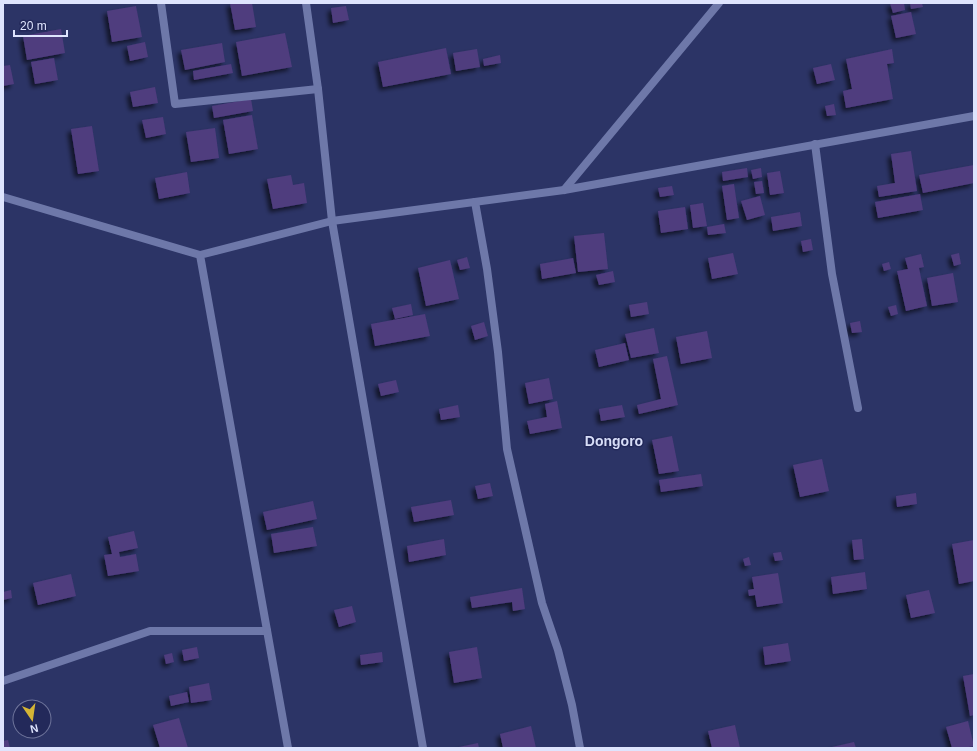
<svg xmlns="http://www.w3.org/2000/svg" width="977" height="751" viewBox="0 0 977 751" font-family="Arial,sans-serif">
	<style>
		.building { fill: #4f3c7e; filter: url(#shadow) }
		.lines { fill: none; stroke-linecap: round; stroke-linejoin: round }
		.minor { stroke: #6e78a9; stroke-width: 8 }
		.labels { text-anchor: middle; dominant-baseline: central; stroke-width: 3; stroke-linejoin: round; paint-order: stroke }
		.quarter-label { font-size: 14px; font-weight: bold; fill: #d7ddf7; stroke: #23295a }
	</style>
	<defs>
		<filter id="shadow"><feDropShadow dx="-3.5" dy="3.5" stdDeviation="2" flood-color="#0009"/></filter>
	</defs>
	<rect width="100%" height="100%" fill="#2c3466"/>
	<g class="building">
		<polygon points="230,3 252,3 256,27 235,30"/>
		<polygon points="890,3 904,3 905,10 893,13"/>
		<polygon points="910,3 922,3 923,7 911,9"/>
		<polygon points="136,6 142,37 112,42 107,11"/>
		<polygon points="346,6 349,20 333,23 331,8"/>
		<polygon points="911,12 916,34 896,38 891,16"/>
		<polygon points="61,29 65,53 27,60 23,36"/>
		<polygon points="285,33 292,67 242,76 236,42"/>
		<polygon points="145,42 148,57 130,61 127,46"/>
		<polygon points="222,43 225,62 185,70 181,50"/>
		<polygon points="446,48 451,74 383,87 378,62"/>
		<polygon points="477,49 480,67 456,71 453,53"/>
		<polygon points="892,49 894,63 887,64 893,99 846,108 843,91 852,89 846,59"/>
		<polygon points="500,55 501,63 484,66 483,59"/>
		<polygon points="54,58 58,80 35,84 31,62"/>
		<polygon points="231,64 233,73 194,80 193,71"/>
		<polygon points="831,64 835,80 817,84 813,68"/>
		<polygon points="10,65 14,84 3,86 3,66"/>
		<polygon points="155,87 158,103 133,107 130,92"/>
		<polygon points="251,99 253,111 214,118 212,106"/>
		<polygon points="834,104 836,115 827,116 825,106"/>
		<polygon points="252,115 258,149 229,154 223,120"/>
		<polygon points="163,117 166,134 146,138 142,120"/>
		<polygon points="92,126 99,171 78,174 71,129"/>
		<polygon points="215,128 219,158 191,162 186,132"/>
		<polygon points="911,151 917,191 879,197 877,186 895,183 891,154"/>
		<polygon points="974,165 974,183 923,193 919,175"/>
		<polygon points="747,168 748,177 723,181 722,172"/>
		<polygon points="761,168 762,177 753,179 751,170"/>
		<polygon points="780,171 784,193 770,195 767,173"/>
		<polygon points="187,172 190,193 159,199 155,178"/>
		<polygon points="291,175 293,185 304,183 307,203 273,209 267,179"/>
		<polygon points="762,181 764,193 756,194 754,182"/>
		<polygon points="734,184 739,218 727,220 722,186"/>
		<polygon points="672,186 674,195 660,197 658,188"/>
		<polygon points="920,194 923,210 878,218 875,202"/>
		<polygon points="760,196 765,215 747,220 741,201"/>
		<polygon points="703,203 707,226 693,228 690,205"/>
		<polygon points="685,207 688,229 661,233 658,211"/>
		<polygon points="800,212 802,226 773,231 771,217"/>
		<polygon points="724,224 726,233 708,235 707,227"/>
		<polygon points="604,233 608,269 578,272 574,236"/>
		<polygon points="811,239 813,250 803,252 801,241"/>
		<polygon points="733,253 738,274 712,279 708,258"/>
		<polygon points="959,253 961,264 954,266 951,255"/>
		<polygon points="921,254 924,267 919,268 927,306 906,311 897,271 908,269 905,258"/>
		<polygon points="467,257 470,268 460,270 457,260"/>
		<polygon points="573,258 576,273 542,279 540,264"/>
		<polygon points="450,260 459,299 426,306 418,268"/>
		<polygon points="889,262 891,269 884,271 882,264"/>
		<polygon points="613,271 615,282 599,285 596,275"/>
		<polygon points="953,273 958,302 932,306 927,278"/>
		<polygon points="647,302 649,314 631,317 629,305"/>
		<polygon points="411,304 413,315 395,319 392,308"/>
		<polygon points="896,305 898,314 891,316 888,307"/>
		<polygon points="425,314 430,336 375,346 371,324"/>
		<polygon points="860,321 862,332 852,333 850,323"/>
		<polygon points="484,322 488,336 475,340 471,326"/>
		<polygon points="654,328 659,353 631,358 625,334"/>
		<polygon points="707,331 712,358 681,364 676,337"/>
		<polygon points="625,343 629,360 599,367 595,350"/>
		<polygon points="667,356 678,405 639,414 637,405 661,399 653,359"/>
		<polygon points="549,378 553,399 529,404 525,383"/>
		<polygon points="396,380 399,392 381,396 378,384"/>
		<polygon points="557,401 562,428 530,434 527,421 547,417 545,404"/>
		<polygon points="458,405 460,417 441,420 439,409"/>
		<polygon points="622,405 625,417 601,421 599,409"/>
		<polygon points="672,436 679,471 659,474 652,440"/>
		<polygon points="822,459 829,491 800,497 793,465"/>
		<polygon points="701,474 703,486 661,492 659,480"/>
		<polygon points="490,483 493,496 478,499 475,486"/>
		<polygon points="916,493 917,504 897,507 896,496"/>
		<polygon points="451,500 454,515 414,522 411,507"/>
		<polygon points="313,501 317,519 267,530 263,512"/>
		<polygon points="313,527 317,546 274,553 271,534"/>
		<polygon points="134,531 138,548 119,552 120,557 136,554 139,571 108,576 104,555 112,554 108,537"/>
		<polygon points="444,539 446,555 409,562 407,546"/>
		<polygon points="862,539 864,559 854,560 852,540"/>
		<polygon points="974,540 974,581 959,584 952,544"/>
		<polygon points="781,552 783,560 775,561 773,553"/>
		<polygon points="749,557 751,565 745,566 743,559"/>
		<polygon points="865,572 867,589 833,594 831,577"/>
		<polygon points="778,573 783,603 757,607 755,595 749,596 748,590 754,589 752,577"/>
		<polygon points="71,574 76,596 38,605 33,583"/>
		<polygon points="522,588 525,609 513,611 512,602 472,608 470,597"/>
		<polygon points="11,590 12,598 3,600 3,592"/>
		<polygon points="929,590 935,613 911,618 906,595"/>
		<polygon points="352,606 356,622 339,627 334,610"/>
		<polygon points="788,643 791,661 765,665 763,647"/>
		<polygon points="197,647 199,658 184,661 182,650"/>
		<polygon points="477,647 482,678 454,683 449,652"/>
		<polygon points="382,652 383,662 361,665 360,655"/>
		<polygon points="172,653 174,662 166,664 164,655"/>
		<polygon points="974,674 974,715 970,716 963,676"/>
		<polygon points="209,683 212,700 191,703 189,687"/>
		<polygon points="187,692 189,702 171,706 169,696"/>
		<polygon points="179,718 188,748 160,748 153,725"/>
		<polygon points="968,721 974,746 964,748 952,748 946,727"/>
		<polygon points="735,725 740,748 712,748 708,731"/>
		<polygon points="531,726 536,748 503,748 500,734"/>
		<polygon points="8,740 10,748 3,748 3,741"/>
		<polygon points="854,742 856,748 832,748 832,747"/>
		<polygon points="478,743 479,748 459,748 459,747"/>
	</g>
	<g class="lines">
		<g class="minor">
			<polyline points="161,3 175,104 318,89"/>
			<polyline points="306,3 318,89 332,221 423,748"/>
			<polyline points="815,144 832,274 858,408"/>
			<polyline points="564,190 719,3"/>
			<polyline points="3,197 200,255"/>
			<polyline points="475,202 487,269 498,352 507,449 542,603 558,650 572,705 580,748"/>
			<polyline points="3,681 150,631 267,631"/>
			<polyline points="288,748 200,255 332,221 564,190 974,116"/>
		</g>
	</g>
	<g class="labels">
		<g class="quarter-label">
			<text x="614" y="441">Dongoro</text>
		</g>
	</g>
	<rect width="977" height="751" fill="none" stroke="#dee4fd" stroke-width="8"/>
	<g transform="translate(32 719) rotate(167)"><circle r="19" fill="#23295a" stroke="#6e749b"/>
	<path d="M0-3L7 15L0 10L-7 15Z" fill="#d5b535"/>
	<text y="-6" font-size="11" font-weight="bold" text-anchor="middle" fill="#dee4fd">N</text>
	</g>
	<path d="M14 30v6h53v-6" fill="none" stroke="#dee4fd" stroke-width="2"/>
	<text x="20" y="30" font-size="12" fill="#dee4fd" stroke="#23295a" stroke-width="3" paint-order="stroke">20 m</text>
</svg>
